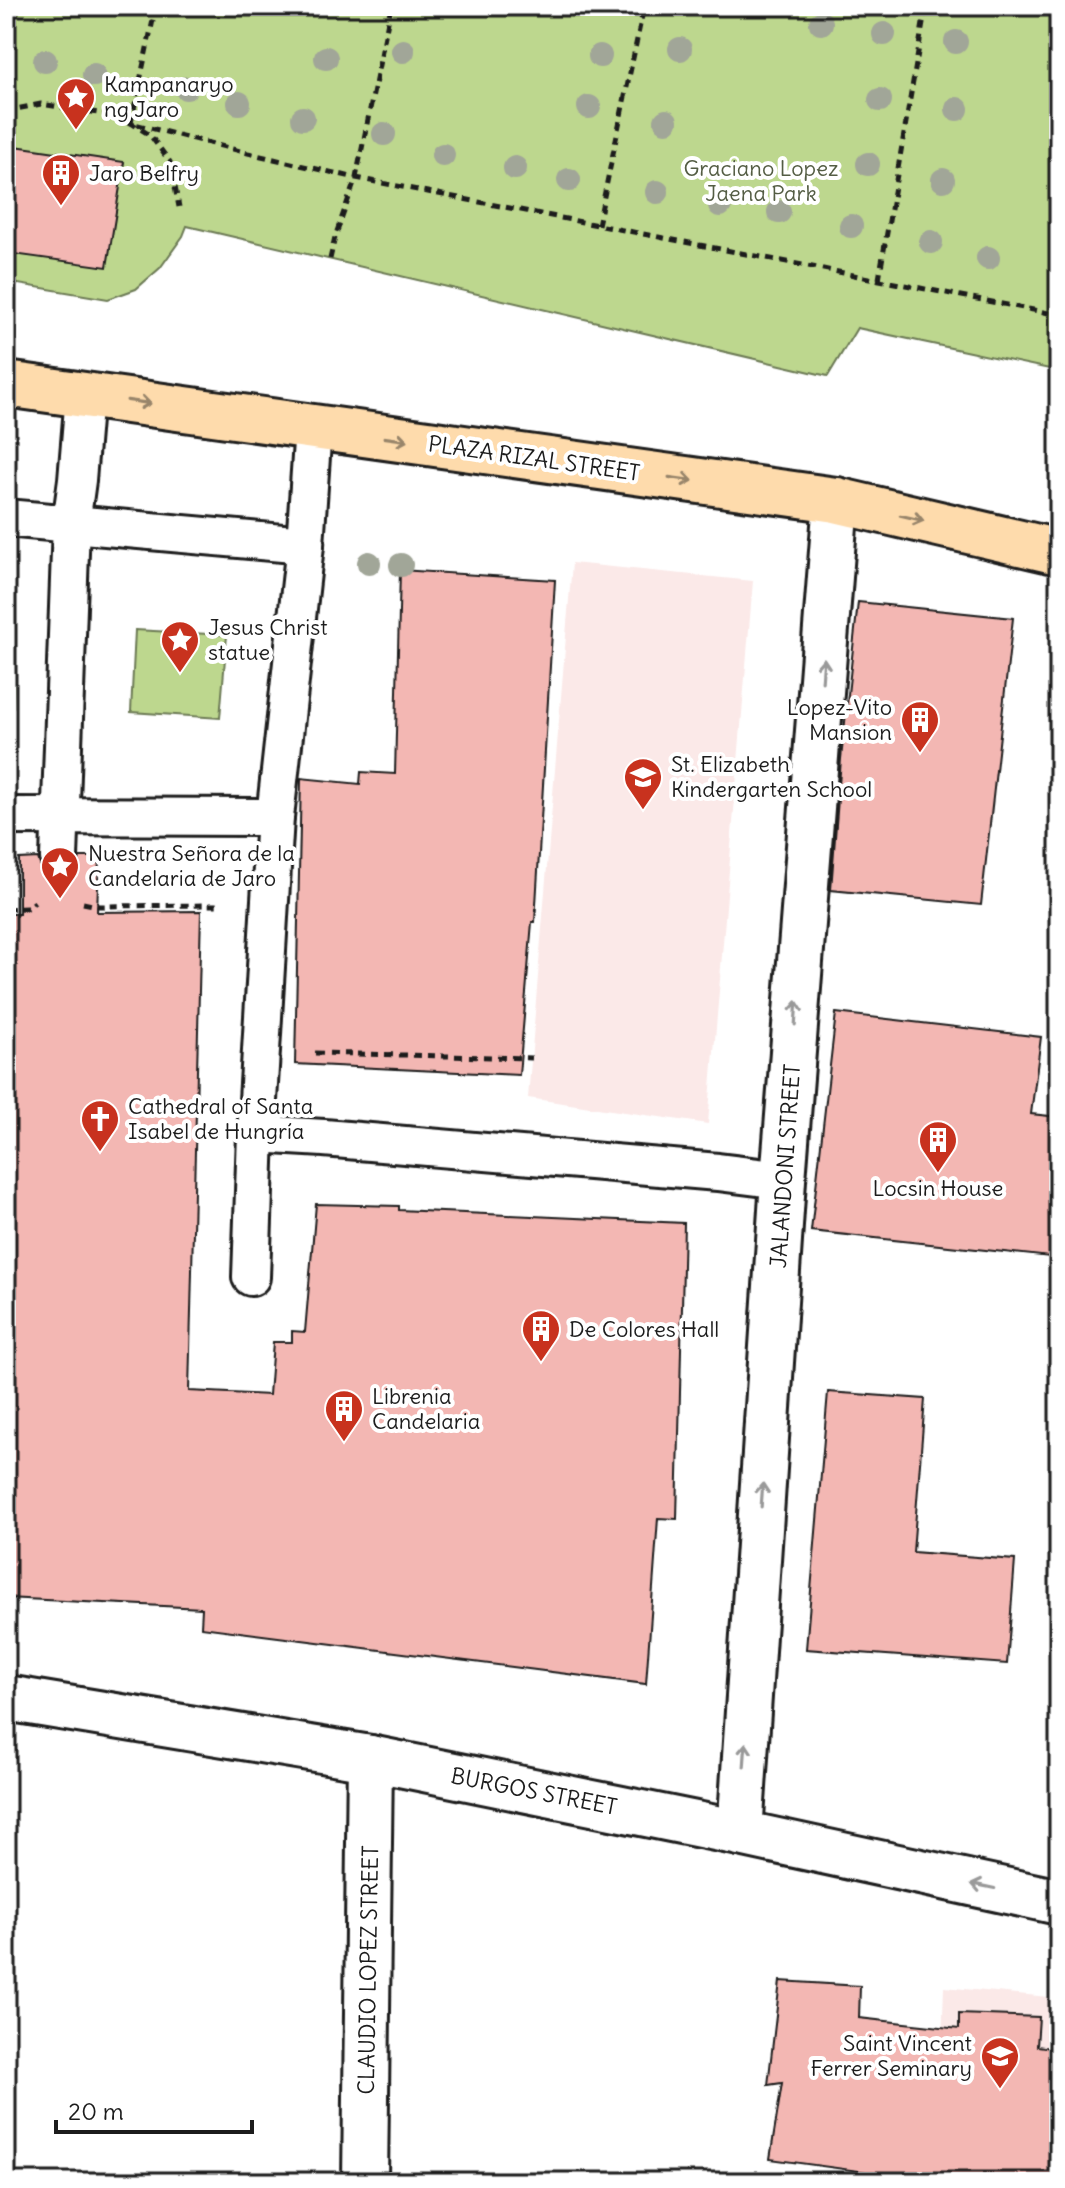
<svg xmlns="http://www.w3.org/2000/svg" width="1065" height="2188" viewBox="0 0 1065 2188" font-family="Delius,sans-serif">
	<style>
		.built { fill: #fbe9e8 }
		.green { fill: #bdd78e; stroke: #6c7a55; stroke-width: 2 }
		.building { fill: #f3b7b3; stroke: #1c1c1c; stroke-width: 2 }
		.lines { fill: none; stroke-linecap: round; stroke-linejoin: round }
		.lane-casing { stroke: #1c1c1c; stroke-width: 42 }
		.street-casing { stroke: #1c1c1c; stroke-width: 50 }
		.secondary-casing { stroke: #1c1c1c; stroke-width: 50 }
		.primary-casing { stroke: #1c1c1c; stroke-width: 50 }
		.path { stroke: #1c1c1c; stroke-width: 5; stroke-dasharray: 8 6; stroke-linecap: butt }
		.lane { stroke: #fff; stroke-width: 36 }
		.street { stroke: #fff; stroke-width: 44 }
		.secondary { stroke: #fff; stroke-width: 44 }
		.primary { stroke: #fedbac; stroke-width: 44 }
		.tree { fill: #a1a698 }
		.oneway { stroke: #98856b }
		.oneway2 { stroke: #999 }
		.labels { text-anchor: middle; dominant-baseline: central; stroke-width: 8; stroke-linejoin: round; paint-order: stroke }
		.poi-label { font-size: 22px; fill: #1c1c1c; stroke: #fff; text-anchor: start }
		.park-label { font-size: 22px; fill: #545d44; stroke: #fff }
		.street-label { font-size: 22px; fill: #1c1c1c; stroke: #fff }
	</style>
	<rect width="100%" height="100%" fill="#fff"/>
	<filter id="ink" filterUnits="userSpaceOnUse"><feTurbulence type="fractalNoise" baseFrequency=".0125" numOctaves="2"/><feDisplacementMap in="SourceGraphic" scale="16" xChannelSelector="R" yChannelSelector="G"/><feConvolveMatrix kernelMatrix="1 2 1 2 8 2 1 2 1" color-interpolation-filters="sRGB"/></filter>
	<g filter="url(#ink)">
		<g class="built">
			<polygon points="572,563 753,581 708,1124 528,1098"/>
			<polygon points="944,1987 1059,1998 1059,2182 937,2182"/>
		</g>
		<g class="green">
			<polygon points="6,6 1059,6 1059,371 857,328 828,376 187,226 183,236 160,268 136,289 108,299 6,282"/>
			<polygon points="6,625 15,625 13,707 6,707"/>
			<polygon points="135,630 227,635 220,718 131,712"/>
		</g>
		<g class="building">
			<polygon points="15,146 124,162 107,267 6,253 6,196"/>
			<polygon points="400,570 555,580 535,922 532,922 519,1075 295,1064 301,778 360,784 361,772 395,774"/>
			<polygon points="858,602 1013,618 981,905 831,890 841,759"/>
			<polygon points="80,857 99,857 97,912 201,911 189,1391 269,1395 273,1342 292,1342 292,1331 305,1332 316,1204 399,1206 399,1210 684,1223 677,1519 658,1518 646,1684 201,1627 202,1608 6,1598 6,914 19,914 19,859 38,858 41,868 47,875 59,879 69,876 76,870"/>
			<polygon points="836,1013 1041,1037 1031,1114 1059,1117 1059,1258 811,1231"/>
			<polygon points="828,1392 925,1399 913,1552 1015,1560 1007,1664 806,1649"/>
			<polygon points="780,1981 860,1986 859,2018 959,2029 959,2014 1039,2017 1037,2046 1059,2049 1059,2182 939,2182 770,2159 782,2083 768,2085"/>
		</g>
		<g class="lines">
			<defs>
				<g id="lane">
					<polyline points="6,518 305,545"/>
					<polyline points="6,816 275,817 305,545 313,427"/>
					<polyline points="59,858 71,524 77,480 84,395"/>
					<polyline points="256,1134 324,1138 718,1172 783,1180"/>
					<polyline points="251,1277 256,1134 275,817"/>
				</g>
				<g id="street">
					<polyline points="740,1833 783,1180 836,500"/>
					<polyline points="365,2182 370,1758"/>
				</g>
				<polyline id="secondary" points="6,1698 370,1758 740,1833 1059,1902"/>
				<polyline id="primary" points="6,384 836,500 1059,552"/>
			</defs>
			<use href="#lane" class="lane-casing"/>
			<use href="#street" class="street-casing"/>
			<use href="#secondary" class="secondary-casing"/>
			<use href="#primary" class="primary-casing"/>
			<g class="path">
				<polyline points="156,6 131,123 248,153 356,178 1059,315"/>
				<polyline points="1043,7 1059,30"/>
				<polyline points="6,111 41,104 111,115 131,123 150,135 170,162 179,207"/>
				<polyline points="598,225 644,6"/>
				<polyline points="330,259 335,237 356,178 391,6"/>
				<polyline points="879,279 926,6"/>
				<polyline points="83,903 97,906 217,905"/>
				<polyline points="6,909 27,908 35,902"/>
				<polyline points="315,1053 532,1058"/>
			</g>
			<use href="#lane" class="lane"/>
			<use href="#street" class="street"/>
			<use href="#secondary" class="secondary"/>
			<use href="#primary" class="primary"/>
		</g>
		<g class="tree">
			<circle cx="821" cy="23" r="12"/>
			<circle cx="884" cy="34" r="12"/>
			<circle cx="956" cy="42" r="12"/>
			<circle cx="680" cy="49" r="12"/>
			<circle cx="403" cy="51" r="12"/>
			<circle cx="600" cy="56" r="12"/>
			<circle cx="326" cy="58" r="12"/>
			<circle cx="45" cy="61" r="12"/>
			<circle cx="94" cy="75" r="12"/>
			<circle cx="186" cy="88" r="12"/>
			<circle cx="880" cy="100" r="12"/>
			<circle cx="239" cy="103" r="12"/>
			<circle cx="589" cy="107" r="12"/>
			<circle cx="957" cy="109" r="12"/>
			<circle cx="303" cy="118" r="12"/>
			<circle cx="666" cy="121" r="12"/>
			<circle cx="384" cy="134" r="12"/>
			<circle cx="443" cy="155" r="12"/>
			<circle cx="868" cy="164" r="12"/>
			<circle cx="515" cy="168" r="12"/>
			<circle cx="569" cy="180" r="12"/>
			<circle cx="943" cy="180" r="12"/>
			<circle cx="657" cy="192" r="12"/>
			<circle cx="720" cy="205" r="12"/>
			<circle cx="779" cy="212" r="12"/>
			<circle cx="851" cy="226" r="12"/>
			<circle cx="931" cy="242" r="12"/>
			<circle cx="988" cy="258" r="12"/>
			<circle cx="369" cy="563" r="12"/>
			<circle cx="401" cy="565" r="12"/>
		</g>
		<defs><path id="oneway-shaft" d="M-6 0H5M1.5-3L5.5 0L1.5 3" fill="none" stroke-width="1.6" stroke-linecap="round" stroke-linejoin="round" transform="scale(2)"/></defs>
		<g class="oneway">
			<use href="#oneway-shaft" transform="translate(139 402) rotate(8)"/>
			<use href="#oneway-shaft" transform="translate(396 439) rotate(8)"/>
			<use href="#oneway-shaft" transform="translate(681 479) rotate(8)"/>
			<use href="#oneway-shaft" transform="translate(912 518) rotate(13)"/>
		</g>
		<g class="oneway2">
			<use href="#oneway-shaft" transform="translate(823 670) rotate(-86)"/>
			<use href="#oneway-shaft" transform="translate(796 1013) rotate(-86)"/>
			<use href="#oneway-shaft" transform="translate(762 1495) rotate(-86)"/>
			<use href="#oneway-shaft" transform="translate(745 1755) rotate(-86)"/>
			<use href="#oneway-shaft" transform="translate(983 1886) rotate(-168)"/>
		</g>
	</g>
	<defs>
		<symbol id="sight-pin" viewBox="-11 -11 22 30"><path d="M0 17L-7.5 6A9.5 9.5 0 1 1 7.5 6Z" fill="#c8321e" stroke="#fff"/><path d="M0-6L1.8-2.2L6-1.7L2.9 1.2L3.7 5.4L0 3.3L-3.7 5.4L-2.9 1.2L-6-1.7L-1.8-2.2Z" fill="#fff"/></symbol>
		<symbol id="building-pin" viewBox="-11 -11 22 30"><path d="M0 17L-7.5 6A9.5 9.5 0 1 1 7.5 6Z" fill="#c8321e" stroke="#fff"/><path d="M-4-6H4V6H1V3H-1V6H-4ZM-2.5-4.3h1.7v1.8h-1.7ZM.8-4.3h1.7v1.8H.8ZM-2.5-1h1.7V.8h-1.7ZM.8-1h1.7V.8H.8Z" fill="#fff"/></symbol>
		<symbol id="school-pin" viewBox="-11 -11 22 30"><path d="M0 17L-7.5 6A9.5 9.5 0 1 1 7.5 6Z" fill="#c8321e" stroke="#fff"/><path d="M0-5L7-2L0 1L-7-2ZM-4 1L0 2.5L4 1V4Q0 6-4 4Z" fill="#fff"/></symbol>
		<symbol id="church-pin" viewBox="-11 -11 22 30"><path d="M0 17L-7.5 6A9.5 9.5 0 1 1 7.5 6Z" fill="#c8321e" stroke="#fff"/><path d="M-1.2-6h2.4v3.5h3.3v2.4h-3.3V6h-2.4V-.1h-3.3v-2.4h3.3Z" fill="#fff"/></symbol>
		<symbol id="university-pin" viewBox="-11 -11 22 30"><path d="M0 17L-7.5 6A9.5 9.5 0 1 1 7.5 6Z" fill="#c8321e" stroke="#fff"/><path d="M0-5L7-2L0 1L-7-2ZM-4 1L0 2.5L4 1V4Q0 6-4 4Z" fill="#fff"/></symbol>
	</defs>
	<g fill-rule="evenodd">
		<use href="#sight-pin" x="54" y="75" width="44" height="60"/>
		<use href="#building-pin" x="39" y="151" width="44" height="60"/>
		<use href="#sight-pin" x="158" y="618" width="44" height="60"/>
		<use href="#building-pin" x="898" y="698" width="44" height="60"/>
		<use href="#school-pin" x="621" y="755" width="44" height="60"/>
		<use href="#sight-pin" x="38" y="844" width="44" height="60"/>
		<use href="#church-pin" x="78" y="1097" width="44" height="60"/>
		<use href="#building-pin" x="916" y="1118" width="44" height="60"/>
		<use href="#building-pin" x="519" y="1307" width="44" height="60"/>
		<use href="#building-pin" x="322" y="1387" width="44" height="60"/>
		<use href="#university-pin" x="978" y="2034" width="44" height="60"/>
	</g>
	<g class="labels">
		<g class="poi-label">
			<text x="104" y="84">Kampanaryo<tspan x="104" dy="25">ng Jaro</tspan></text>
			<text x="89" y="173">Jaro Belfry</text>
			<text x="208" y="627">Jesus Christ<tspan x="208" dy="25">statue</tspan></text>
			<text x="892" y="707" text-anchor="end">Lopez-Vito<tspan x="892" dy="25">Mansion</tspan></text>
			<text x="671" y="764">St. Elizabeth<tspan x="671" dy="25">Kindergarten School</tspan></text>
			<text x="88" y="853">Nuestra Señora de la<tspan x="88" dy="25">Candelaria de Jaro</tspan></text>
			<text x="128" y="1106">Cathedral of Santa<tspan x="128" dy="25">Isabel de Hungría</tspan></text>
			<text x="938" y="1188" text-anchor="middle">Locsin House</text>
			<text x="569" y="1329">De Colores Hall</text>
			<text x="372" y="1396">Librenia<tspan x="372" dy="25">Candelaria</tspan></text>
			<text x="972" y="2043" text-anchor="end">Saint Vincent<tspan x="972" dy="25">Ferrer Seminary</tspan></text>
		</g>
		<g class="park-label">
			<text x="761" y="168">Graciano Lopez<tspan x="761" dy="25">Jaena Park</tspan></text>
		</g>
		<g class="street-label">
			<text transform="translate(534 458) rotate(8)">PLAZA RIZAL STREET</text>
			<text transform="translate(785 1166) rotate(-86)">JALANDONI STREET</text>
			<text transform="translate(534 1791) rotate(11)">BURGOS STREET</text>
			<text transform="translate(368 1970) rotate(-89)">CLAUDIO LOPEZ STREET</text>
		</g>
	</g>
	<rect width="1065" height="2188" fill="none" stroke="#fff" stroke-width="32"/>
	<rect x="16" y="16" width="1033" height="2156" fill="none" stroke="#1c1c1c" stroke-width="3" filter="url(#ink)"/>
	<path d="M56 2120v12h196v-12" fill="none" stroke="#1c1c1c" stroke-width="4"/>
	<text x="68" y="2120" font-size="24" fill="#1c1c1c" stroke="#ffffff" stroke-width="6" paint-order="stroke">20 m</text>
</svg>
